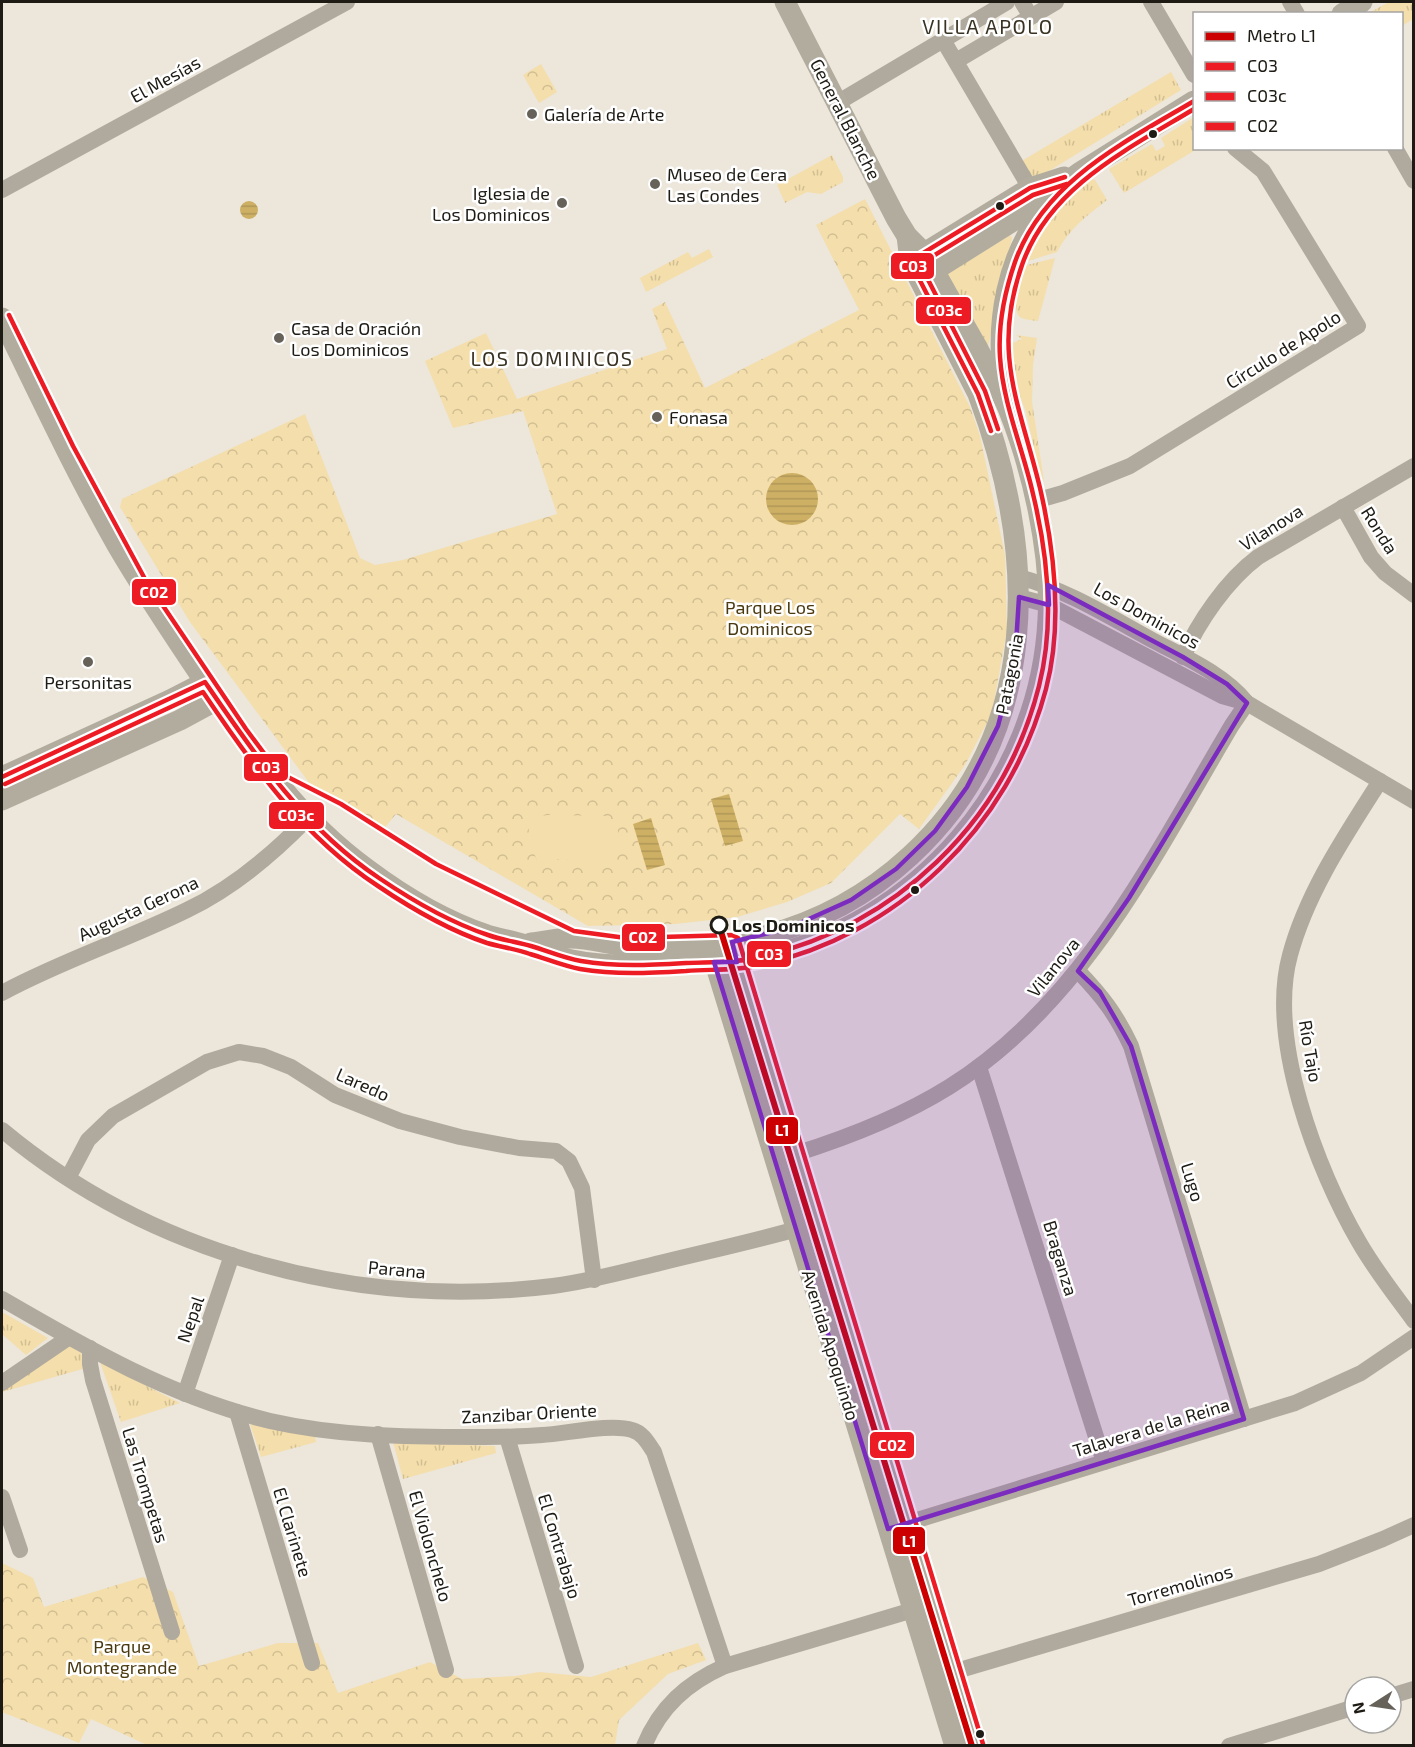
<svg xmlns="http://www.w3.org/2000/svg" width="1415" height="1747" viewBox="0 0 1415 1747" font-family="'Exo 2',sans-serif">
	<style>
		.grass { fill: url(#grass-tufts) }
		.park { fill: url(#park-crowns) }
		.pitch { fill: #f4deab }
		.water { fill: url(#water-rules) }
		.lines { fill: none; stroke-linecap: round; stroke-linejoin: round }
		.minor { stroke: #b0aa9e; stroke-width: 16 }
		.major { stroke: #b2ac9f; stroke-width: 21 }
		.bus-1-casing { stroke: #fff; stroke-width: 9 }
		.bus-2-casing { stroke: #fff; stroke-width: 9 }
		.bus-3-casing { stroke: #fff; stroke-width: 9 }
		.bus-1 { stroke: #ed1c24; stroke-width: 4.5 }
		.bus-2 { stroke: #ed1c24; stroke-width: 4.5 }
		.bus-3 { stroke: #ed1c24; stroke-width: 4.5 }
		.metro-1-casing { stroke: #fff; stroke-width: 10 }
		.metro-1 { stroke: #c00; stroke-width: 6 }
		.marked { fill: #7b2cbf; fill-opacity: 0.2; stroke: #7b2cbf; stroke-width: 4.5; stroke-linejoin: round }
		.poi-dot { fill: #66625a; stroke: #fff; stroke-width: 2 }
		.bus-dot { fill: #1e1b14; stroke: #fff; stroke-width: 2 }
		.stop-dot { fill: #fff; stroke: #1e1b14; stroke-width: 3 }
		.labels { text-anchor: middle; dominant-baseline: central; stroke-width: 5; stroke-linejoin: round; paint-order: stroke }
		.street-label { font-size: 18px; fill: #1e1b14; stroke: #fff }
		.poi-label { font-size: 18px; fill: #1e1b14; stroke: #fff; text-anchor: start }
		.park-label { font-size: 18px; fill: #4a390f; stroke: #fff }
		.stop-label { font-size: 18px; font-weight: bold; fill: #1e1b14; stroke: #fff; text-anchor: start }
		.neighbourhood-label { font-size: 20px; letter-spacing: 1.5px; fill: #393222; stroke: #fff }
		.line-badge { stroke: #fff; stroke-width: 2 }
		.badge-label { font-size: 16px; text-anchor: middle; font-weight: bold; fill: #fff }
	</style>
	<defs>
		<pattern id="grass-tufts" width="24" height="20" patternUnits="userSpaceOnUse" patternTransform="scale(1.5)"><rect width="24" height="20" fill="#f4deab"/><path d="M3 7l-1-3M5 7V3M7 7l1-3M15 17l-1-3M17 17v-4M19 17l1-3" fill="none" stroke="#d1be92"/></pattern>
		<pattern id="park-crowns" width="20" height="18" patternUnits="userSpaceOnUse" patternTransform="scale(1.5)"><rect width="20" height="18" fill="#f4deab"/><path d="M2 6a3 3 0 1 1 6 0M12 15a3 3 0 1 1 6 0" fill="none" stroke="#d1be92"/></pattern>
		<pattern id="water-rules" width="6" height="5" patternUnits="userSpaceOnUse" patternTransform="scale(1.5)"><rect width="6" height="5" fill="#ceb065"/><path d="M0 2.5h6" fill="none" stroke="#b09757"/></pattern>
	</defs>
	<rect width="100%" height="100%" fill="#ece6db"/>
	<g class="grass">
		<polygon points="1389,2 1413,2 1413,19 1402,26 1402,14 1369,13"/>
		<polygon points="1171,72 1181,90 1031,182 1020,162"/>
		<polygon points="1194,117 1194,148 1197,149 1124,193 1109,169 1152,144 1156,151 1165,146 1161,138"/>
		<polygon points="832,155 843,177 843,182 821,194 807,192 785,203 777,185"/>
		<path d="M1091,179L1095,180L1107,200C1086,216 1069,229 1057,252L1028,261L1026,259C1045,221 1053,202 1091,179Z"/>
		<polygon points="1010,235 1012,238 988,347 947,274"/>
		<polygon points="709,249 713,257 646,292 640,278 688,252 692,258"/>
		<path d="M1055,258L1038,321C1032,320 1024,320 1020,317C1010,309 1021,277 1023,266Z"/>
		<polygon points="1016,335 1037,338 1033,365 1032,402 1044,481 1040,474 1026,412 1012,376 1008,345 1022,339"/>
		<polygon points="2,1312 48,1338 26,1355 2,1334"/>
		<polygon points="72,1344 81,1352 86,1368 2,1392 2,1390"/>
		<polygon points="100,1362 180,1403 121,1422"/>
		<polygon points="250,1424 315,1437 316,1442 261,1457"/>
		<polygon points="393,1442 495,1446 496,1453 403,1479"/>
	</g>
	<g class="park">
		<polygon points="541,64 557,92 539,103 523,75"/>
		<polygon points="865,199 970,407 980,436 1005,555 1007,630 992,713 965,765 919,829 900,814 831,883 787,902 737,917 675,924 588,926 396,814 382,831 316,792 190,622 120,507 122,499 305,414 360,558 375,565 403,560 557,514 523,411 453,428 425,361 486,333 517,399 667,349 652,309 665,302 705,388 859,310 816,225"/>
		<polygon points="2,1563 33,1578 44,1607 143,1577 173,1592 199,1666 278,1643 318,1643 338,1693 430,1662 462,1679 516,1676 539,1672 591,1677 698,1643 706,1660 668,1674 619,1720 615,1745 147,1745 91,1719 79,1743 2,1712"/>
	</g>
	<path class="pitch" d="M549,815L605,816L615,822L622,844L613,858L600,862L557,859L538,865C534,847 525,844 530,824L540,816Z"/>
	<g class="water">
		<circle cx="249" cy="210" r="9"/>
		<circle cx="792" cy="499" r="26"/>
		<polygon points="729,794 743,841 725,846 711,799"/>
		<polygon points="651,818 665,865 647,870 633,824"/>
	</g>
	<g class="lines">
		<g class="minor">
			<polyline points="1022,2 1031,17"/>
			<polyline points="1151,2 1194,75"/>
			<polyline points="1290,2 1297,14"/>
			<polyline points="943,40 1030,188"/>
			<polyline points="956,61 1056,2"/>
			<polyline points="837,103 1007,2"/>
			<polyline points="1395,148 1414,181"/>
			<polyline points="2,190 347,2"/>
			<polyline points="1035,501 1063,493 1130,466 1358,326 1263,171 1235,148"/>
			<polyline points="1343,507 1371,557 1385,573 1414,595"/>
			<path d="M1019,577C1067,590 1108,616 1152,640C1184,657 1224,674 1247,703L1414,801"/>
			<polyline points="1019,597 1049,605 1222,696 1247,703"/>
			<path d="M1183,657C1198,622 1227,580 1258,557L1414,466"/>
			<path d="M1380,781C1345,836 1307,892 1290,955C1267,1039 1317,1170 1359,1242C1375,1270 1395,1295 1414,1321"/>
			<path d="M1078,971C1102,996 1116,1014 1131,1046L1244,1419"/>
			<path d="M2,993C61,961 126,940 187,910C233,888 272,855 307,819"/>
			<polyline points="979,1067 1104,1462"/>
			<path d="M2,1130C153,1256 359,1310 553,1286C592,1281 630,1270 668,1261C713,1250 759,1240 804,1227L808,1228"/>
			<path d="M795,1154C849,1137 901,1117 949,1087C1083,1003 1154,856 1232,725L1247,703"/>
			<polyline points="68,1178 88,1140 113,1116 207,1062 239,1052 263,1056 291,1067 335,1095 400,1121 460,1137 519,1148 556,1151 569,1161 582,1188 594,1280"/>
			<path d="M2,1299C88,1349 171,1397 270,1421C336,1436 406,1437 474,1437C496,1437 519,1437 542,1435C565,1434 611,1423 632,1430C643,1433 648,1443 654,1452L725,1666"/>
			<polyline points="90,1348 90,1364 93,1380 172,1632"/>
			<polyline points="2,1383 68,1338"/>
			<polyline points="185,1394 232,1255"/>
			<polyline points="237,1412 312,1663"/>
			<polyline points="378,1434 446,1670"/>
			<polyline points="507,1437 576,1666"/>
			<polyline points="2,1497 20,1550"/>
			<polyline points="898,1526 1295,1403 1361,1373 1414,1337"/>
			<polyline points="953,1672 1319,1564 1383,1539 1414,1525"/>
			<polyline points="1391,1696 1414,1689"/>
			<path d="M644,1746C660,1707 687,1683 725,1666L913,1610"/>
			<polyline points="1229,1746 1355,1707"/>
		</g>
		<g class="major">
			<polyline points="1342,14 1362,2"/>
			<polyline points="913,260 1030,188 1064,177"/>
			<polyline points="922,278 1013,221 1079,173 1194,101"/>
			<path d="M2,318C39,394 75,471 117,545C145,593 176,639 207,685C253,753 300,821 367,869C403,896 445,921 487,935C500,939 513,941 525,945C541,949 556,957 572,960C610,968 651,965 689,963C712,961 735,963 758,958C919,926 1040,782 1048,619C1052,554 1032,468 1008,408C999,387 987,367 977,347C959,316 942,284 924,253L907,236L896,218L785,2"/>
			<path d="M1005,389C994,326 1006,253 1049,204"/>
			<polyline points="2,777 170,700 205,682"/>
			<polyline points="2,800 180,720 217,700"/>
			<path d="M531,943C544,942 558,938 571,938C589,938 607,944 625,946C664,949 723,946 760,937C816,923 868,895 910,856C1044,733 1037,552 978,394L910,261L907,236"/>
			<polyline points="734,949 976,1746"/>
			<polyline points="711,950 955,1746"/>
		</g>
		<defs>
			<g id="bus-1">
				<polyline points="991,431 978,394 910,261 1030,188 1065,177"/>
				<path d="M2,777L205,682C255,755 304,828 379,878C413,901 449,922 488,935C502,940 517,942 531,946C548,951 563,958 581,961C616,967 651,965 686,963C710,962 734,963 756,958C895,927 1004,824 1039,686C1055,623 1048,556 1033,494C1023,449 1003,404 1000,357C998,326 1005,291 1015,262C1044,181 1125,142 1194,101"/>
			</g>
			<g id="bus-2">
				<polyline points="998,429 985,391 920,264 1033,195 1067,184"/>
				<path d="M5,784L203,692C252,765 303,837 378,886C412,909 448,930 487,943C501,947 516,949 530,954C547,959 563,966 580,969C615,975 651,973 686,971C709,969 733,971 756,966C897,937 1009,828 1046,689C1063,624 1055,553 1040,488C1020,405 991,353 1022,265C1049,187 1128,149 1194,109"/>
			</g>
			<polyline id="bus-3" points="9,315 73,446 145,579 246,729 278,772 341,804 436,864 574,931 626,938 732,935 738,938 983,1744"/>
		</defs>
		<use href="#bus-1" class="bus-1-casing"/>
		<use href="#bus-2" class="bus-2-casing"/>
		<use href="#bus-3" class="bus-3-casing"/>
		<use href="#bus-1" class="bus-1"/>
		<use href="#bus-2" class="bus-2"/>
		<use href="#bus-3" class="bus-3"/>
		<defs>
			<polyline id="metro-1" points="719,925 972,1746"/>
		</defs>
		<use href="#metro-1" class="metro-1-casing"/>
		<use href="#metro-1" class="metro-1"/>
	</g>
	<path class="marked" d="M1048,585L1183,657L1227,684L1247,703L1129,898L1078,971L1100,992L1131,1046L1244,1419L888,1529L714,962H737L732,942L789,928L851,900L896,869L935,831L967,787L998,726L1015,660L1019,597L1049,605Z"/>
	<g class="poi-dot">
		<circle cx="532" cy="114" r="6"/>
		<circle cx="655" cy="184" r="6"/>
		<circle cx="562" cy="203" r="6"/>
		<circle cx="279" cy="338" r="6"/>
		<circle cx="657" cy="417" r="6"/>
		<circle cx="88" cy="662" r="6"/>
	</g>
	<g class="bus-dot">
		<circle cx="1153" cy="134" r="5"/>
		<circle cx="1000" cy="206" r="5"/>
		<circle cx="915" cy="890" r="5"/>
		<circle cx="980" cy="1734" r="5"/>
	</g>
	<circle class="stop-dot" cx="719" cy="925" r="8"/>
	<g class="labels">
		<g class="street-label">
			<text transform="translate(165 79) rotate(-29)">El Mesías</text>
			<text transform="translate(846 119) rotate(63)">General Blanche</text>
			<text transform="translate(1283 349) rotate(-32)">Círculo de Apolo</text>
			<text transform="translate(1271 527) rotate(-32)">Vilanova</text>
			<text transform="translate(1380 530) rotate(58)">Ronda</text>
			<text transform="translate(1147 615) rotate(29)">Los Dominicos</text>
			<text transform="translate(1009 674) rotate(-79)">Patagonia</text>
			<text transform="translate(138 908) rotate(-25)">Augusta Gerona</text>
			<text transform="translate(1053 967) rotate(-51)">Vilanova</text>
			<text transform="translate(1311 1051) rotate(80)">Río Tajo</text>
			<text transform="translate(363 1084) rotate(24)">Laredo</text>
			<text transform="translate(1193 1182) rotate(73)">Lugo</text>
			<text transform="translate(1061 1258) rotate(73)">Braganza</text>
			<text transform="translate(397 1269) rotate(5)">Parana</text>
			<text transform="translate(190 1319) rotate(-71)">Nepal</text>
			<text transform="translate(831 1345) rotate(73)">Avenida Apoquindo</text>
			<text transform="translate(529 1413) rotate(-3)">Zanzibar Oriente</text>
			<text transform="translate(1151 1427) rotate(-17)">Talavera de la Reina</text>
			<text transform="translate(146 1485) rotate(73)">Las Trompetas</text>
			<text transform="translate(293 1532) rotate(73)">El Clarinete</text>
			<text transform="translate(431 1546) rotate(74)">El Violonchelo</text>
			<text transform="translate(560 1546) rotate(73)">El Contrabajo</text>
			<text transform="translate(1180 1585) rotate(-16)">Torremolinos</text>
		</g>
		<g class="poi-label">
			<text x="544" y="114">Galería de Arte</text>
			<text x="667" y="174">Museo de Cera<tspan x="667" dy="21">Las Condes</tspan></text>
			<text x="550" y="193" text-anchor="end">Iglesia de<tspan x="550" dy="21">Los Dominicos</tspan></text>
			<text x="291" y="328">Casa de Oración<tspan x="291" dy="21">Los Dominicos</tspan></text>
			<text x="669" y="417">Fonasa</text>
			<text x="88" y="682" text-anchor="middle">Personitas</text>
		</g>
		<g class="park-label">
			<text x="770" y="607">Parque Los<tspan x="770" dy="21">Dominicos</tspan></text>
			<text x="122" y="1646">Parque<tspan x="122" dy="21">Montegrande</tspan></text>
		</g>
		<g class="stop-label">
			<text x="732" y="925">Los Dominicos</text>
		</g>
		<g class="neighbourhood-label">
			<text x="988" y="26">VILLA APOLO</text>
			<text x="552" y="358">LOS DOMINICOS</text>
		</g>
	</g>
	<g class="line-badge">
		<rect x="890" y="252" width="45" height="28" rx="6" fill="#ed1c24"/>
		<rect x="915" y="296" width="57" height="29" rx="6" fill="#ed1c24"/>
		<rect x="131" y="578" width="46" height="28" rx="6" fill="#ed1c24"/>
		<rect x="243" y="753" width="46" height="29" rx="6" fill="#ed1c24"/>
		<rect x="268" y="801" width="57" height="29" rx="6" fill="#ed1c24"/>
		<rect x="621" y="923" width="45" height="29" rx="6" fill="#ed1c24"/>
		<rect x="746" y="940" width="46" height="28" rx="6" fill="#ed1c24"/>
		<rect x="765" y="1116" width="34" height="29" rx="6" fill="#c00"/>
		<rect x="869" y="1431" width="46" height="28" rx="6" fill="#ed1c24"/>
		<rect x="892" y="1526" width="34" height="29" rx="6" fill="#c00"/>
	</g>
	<g class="badge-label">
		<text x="913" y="272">C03</text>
		<text x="944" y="316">C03c</text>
		<text x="154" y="598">C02</text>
		<text x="266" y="773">C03</text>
		<text x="296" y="821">C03c</text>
		<text x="643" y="943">C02</text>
		<text x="769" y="960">C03</text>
		<text x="782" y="1136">L1</text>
		<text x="892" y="1451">C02</text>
		<text x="909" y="1547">L1</text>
	</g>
	<rect width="1415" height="1747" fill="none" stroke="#1e1b14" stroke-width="6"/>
	<rect x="1193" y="12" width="210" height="138" fill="#ffffff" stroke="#a5a4a1" stroke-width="1.5"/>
	<rect x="1205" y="32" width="30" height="9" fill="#cc0000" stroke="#a5a4a1" stroke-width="1.5"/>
	<text x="1247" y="42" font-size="18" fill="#1e1b14">Metro L1</text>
	<rect x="1205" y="62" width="30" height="9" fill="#ed1c24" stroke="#a5a4a1" stroke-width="1.5"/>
	<text x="1247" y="72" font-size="18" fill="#1e1b14">C03</text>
	<rect x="1205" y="92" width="30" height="9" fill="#ed1c24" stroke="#a5a4a1" stroke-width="1.5"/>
	<text x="1247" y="102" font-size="18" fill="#1e1b14">C03c</text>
	<rect x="1205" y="122" width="30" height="9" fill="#ed1c24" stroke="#a5a4a1" stroke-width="1.5"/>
	<text x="1247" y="132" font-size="18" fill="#1e1b14">C02</text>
	<g transform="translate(1373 1705) rotate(258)"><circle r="28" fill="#ffffff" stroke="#a5a4a1" stroke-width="1.5"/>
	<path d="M0-4.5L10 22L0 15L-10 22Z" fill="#66625a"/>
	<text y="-9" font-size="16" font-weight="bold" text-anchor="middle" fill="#1e1b14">N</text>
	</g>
</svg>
